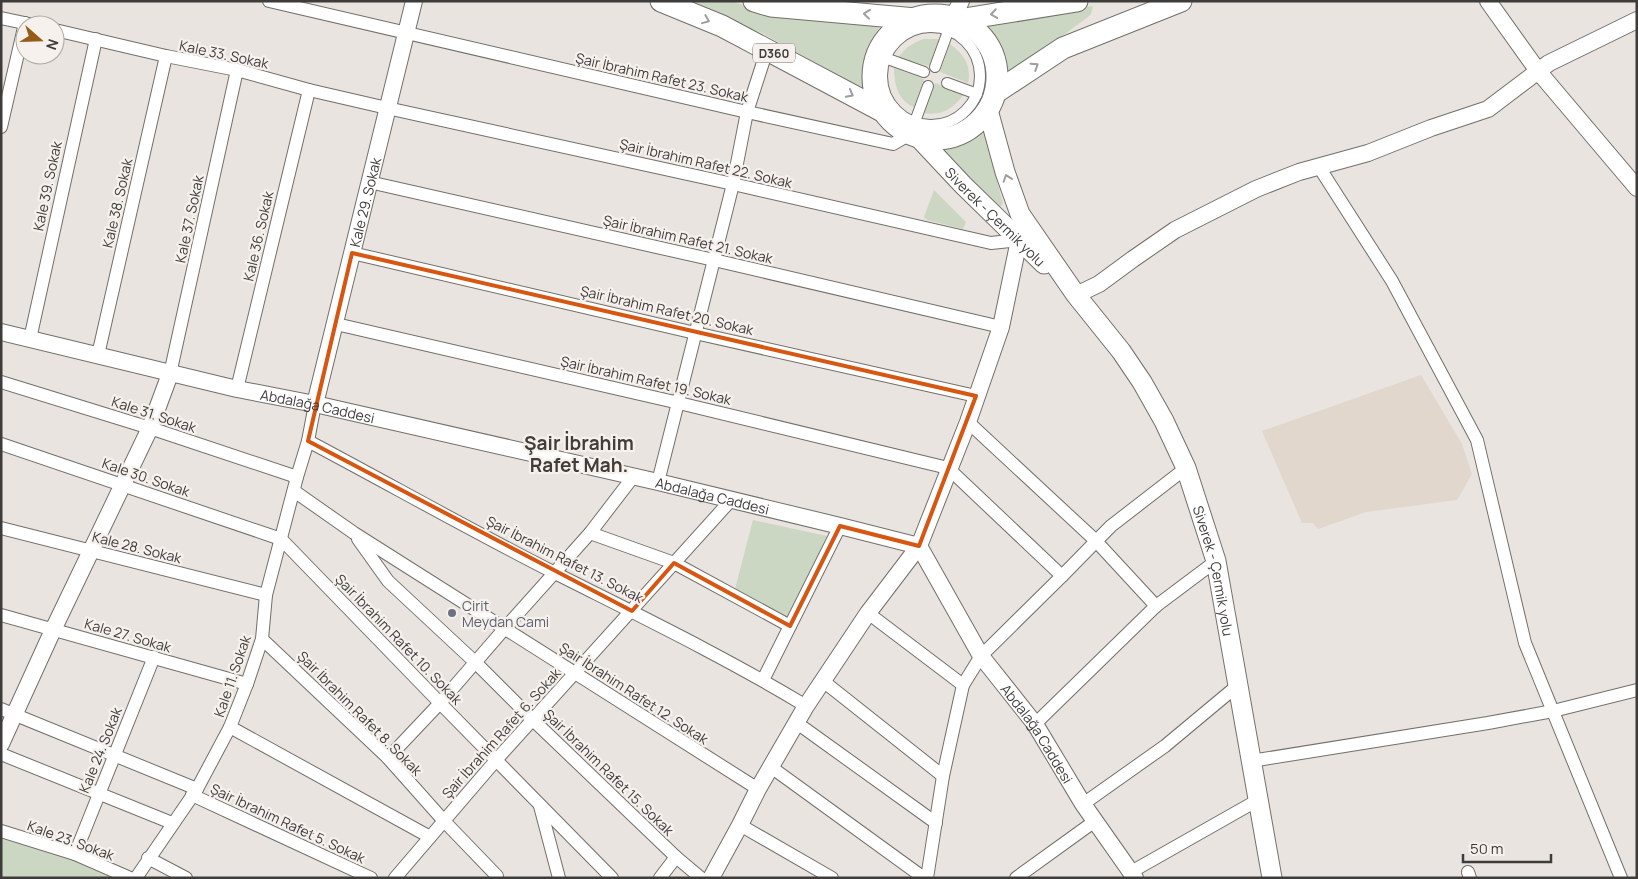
<svg xmlns="http://www.w3.org/2000/svg" width="1638" height="879" viewBox="0 0 1638 879" font-family="Manrope,sans-serif">
	<style>
		.built { fill: #e1d7cc }
		.green { fill: #cbd7c2 }
		.lines { fill: none; stroke-linecap: round; stroke-linejoin: round }
		.pedestrian-casing { stroke: #736f6a; stroke-width: 12 }
		.minor-casing { stroke: #736f6a; stroke-width: 14 }
		.tertiary-casing { stroke: #736f6a; stroke-width: 18 }
		.secondary-casing { stroke: #736f6a; stroke-width: 21 }
		.primary-casing { stroke: #736f6a; stroke-width: 23 }
		.pedestrian { stroke: #fff; stroke-width: 10 }
		.minor { stroke: #fff; stroke-width: 12 }
		.tertiary { stroke: #fff; stroke-width: 16 }
		.secondary { stroke: #fff; stroke-width: 19 }
		.primary { stroke: #fff; stroke-width: 21 }
		.oneway { stroke: #9e9e9c }
		.marked { fill: none; stroke: #d75611; stroke-width: 4; stroke-linejoin: round }
		.worship-dot { fill: #6b7280; stroke: #f6f1ec; stroke-width: 2 }
		.labels { text-anchor: middle; dominant-baseline: central; stroke-width: 4.5; stroke-linejoin: round; paint-order: stroke }
		.shield { fill: #f6f1ec; stroke: #75726f; stroke-width: 1 }
		.shield-label { font-size: 12px; font-weight: bold; fill: #3e3c3a }
		.street-label { font-size: 14px; fill: #3e3c3a; stroke: #f6f1ec }
		.worship-label { font-size: 14px; fill: #5b616d; stroke: #f6f1ec; text-anchor: start }
		.district-label { font-size: 19px; font-weight: bold; fill: #413d39; stroke: #f6f1ec }
	</style>
	<rect width="100%" height="100%" fill="#e9e4df"/>
	<polygon class="built" points="1421,375 1462,444 1472,474 1457,500 1366,512 1318,529 1313,523 1302,523 1262,431"/>
	<g class="green">
		<path d="M683,1H731L756,9L881,24C865,50 864,62 864,92L834,73L762,33Z"/>
		<path d="M1093,6L1091,14L1088,17L1005,78C999,55 995,39 977,21Z"/>
		<path d="M924,39H940L929,66L898,58C905,48 912,43 924,39Z"/>
		<path d="M950,44C963,54 972,65 968,83L940,72Z"/>
		<path d="M894,68L924,79L914,107C898,101 894,84 894,68Z"/>
		<path d="M935,83L964,94C953,109 942,116 923,113Z"/>
		<path d="M983,126L1003,204L1000,207L934,148C953,144 967,136 983,126Z"/>
		<polygon points="934,190 966,222 963,229 927,220 924,217"/>
		<polygon points="753,520 827,536 788,618 735,589"/>
		<polygon points="1,835 74,858 114,878 2,878"/>
	</g>
	<g class="lines">
		<defs>
			<g id="pedestrian">
				<circle cx="931" cy="76" r="49"/>
				<polyline points="885,58 924,72"/>
				<polyline points="935,67 950,26"/>
				<polyline points="947,83 977,94"/>
				<polyline points="913,127 928,86"/>
			</g>
			<g id="minor">
				<polyline points="269,1 747,112 893,144 910,134"/>
				<polyline points="1,18 34,25"/>
				<polyline points="55,30 166,56 237,70 309,90 387,108 733,184 991,243 1019,240 1019,235"/>
				<polyline points="1,127 25,23"/>
				<polyline points="1319,167 1392,281 1477,440 1525,643 1621,878"/>
				<polyline points="369,182 714,260 1001,327"/>
				<polyline points="352,253 695,333 976,396"/>
				<polyline points="336,324 679,403 948,468 1062,576 1111,526 1186,468"/>
				<polyline points="30,339 96,39"/>
				<polyline points="98,355 166,56"/>
				<polyline points="170,374 237,70"/>
				<polyline points="1,382 150,428 297,477"/>
				<polyline points="237,389 309,90"/>
				<polyline points="968,422 1095,540 1156,606"/>
				<path d="M308,441C391,485 472,531 555,573C640,616 725,657 806,706"/>
				<polyline points="1,444 281,539 440,703 612,878"/>
				<polyline points="658,482 733,184 747,112 767,50"/>
				<polyline points="294,491 354,533 758,789"/>
				<polyline points="1,528 266,595"/>
				<polyline points="590,533 674,563 790,626"/>
				<polyline points="358,539 388,581 476,663 532,719 676,857 701,878"/>
				<polyline points="868,613 963,685"/>
				<polyline points="1,615 247,684"/>
				<polyline points="262,639 388,758 444,821 497,876"/>
				<polyline points="763,680 840,526"/>
				<polyline points="823,681 943,776"/>
				<polyline points="1,709 197,789"/>
				<polyline points="797,723 936,823"/>
				<polyline points="1035,724 1156,606 1216,561"/>
				<polyline points="230,727 430,837"/>
				<polyline points="1,754 172,823"/>
				<polyline points="388,758 440,703 505,628 590,533 633,477"/>
				<polyline points="1251,761 1488,723 1553,711 1637,690"/>
				<polyline points="771,767 924,878"/>
				<polyline points="192,795 371,878"/>
				<polyline points="1083,804 1165,746 1237,686"/>
				<polyline points="540,806 559,878"/>
				<polyline points="740,825 832,878"/>
				<polyline points="1,831 75,854 130,878"/>
				<polyline points="75,854 154,657"/>
				<polyline points="148,858 186,878"/>
				<polyline points="1131,872 1258,800"/>
				<polyline points="1468,872 1470,878"/>
				<polyline points="136,878 197,789 230,727 247,684 262,639 266,595 297,477 308,441 315,404"/>
				<polyline points="395,878 497,759 732,499"/>
				<polyline points="660,878 676,857"/>
				<polyline points="927,878 943,776 963,685 981,656 1062,576"/>
				<polyline points="1016,878 1095,821"/>
			</g>
			<g id="tertiary">
				<polyline points="1488,1 1538,71 1637,188"/>
				<polyline points="953,18 961,1"/>
				<polyline points="1076,295 1099,284 1133,259 1175,230 1256,189 1299,172 1368,153 1431,128 1488,109 1549,63 1637,20"/>
				<path id="s1" d="M1,332L237,389L315,404L658,482L840,526L919,546L981,656L1035,724L1083,804L1135,878"/>
				<path id="s2" d="M315,404L414,1"/>
				<polyline points="1,744 53,630 150,428 170,374"/>
				<polyline points="711,878 740,825 758,789 806,706 868,613 919,546 968,422 1001,327 1019,240"/>
			</g>
			<g id="secondary">
				<path id="s3" d="M988,110L1005,172L1020,214L1076,295L1121,351L1142,382L1164,421L1186,468L1216,561L1272,878"/>
				<path id="s4" d="M918,137L963,185L1044,264"/>
			</g>
			<g id="primary">
				<polyline points="661,1 722,26 884,112"/>
				<polyline points="754,1 771,6 916,19"/>
				<circle cx="935" cy="77" r="62"/>
				<polyline points="958,20 1077,1"/>
				<polyline points="995,93 1063,48 1181,1"/>
			</g>
		</defs>
		<use href="#pedestrian" class="pedestrian-casing"/>
		<use href="#minor" class="minor-casing"/>
		<use href="#tertiary" class="tertiary-casing"/>
		<use href="#secondary" class="secondary-casing"/>
		<use href="#primary" class="primary-casing"/>
		<use href="#pedestrian" class="pedestrian"/>
		<use href="#minor" class="minor"/>
		<use href="#tertiary" class="tertiary"/>
		<use href="#secondary" class="secondary"/>
		<use href="#primary" class="primary"/>
	</g>
	<defs><path id="oneway-chevron" d="M-2-3.5L2.5 0L-2 3.5" fill="none" stroke-width="1.6" stroke-linecap="round" stroke-linejoin="round" transform="scale(1.25)"/></defs>
	<g class="oneway">
		<use href="#oneway-chevron" transform="translate(867 14) rotate(-174)"/>
		<use href="#oneway-chevron" transform="translate(994 14) rotate(171)"/>
		<use href="#oneway-chevron" transform="translate(706 20) rotate(22)"/>
		<use href="#oneway-chevron" transform="translate(1035 66) rotate(-33)"/>
		<use href="#oneway-chevron" transform="translate(850 94) rotate(28)"/>
		<use href="#oneway-chevron" transform="translate(1007 178) rotate(-109)"/>
	</g>
	<path class="marked" d="M352,253L976,396L919,546L840,526L790,626L674,563L632,611L308,441Z"/>
	<circle class="worship-dot" cx="452" cy="613" r="5"/>
	<g class="labels">
		<rect class="shield" x="753" y="43.5" width="42" height="19" rx="4"/>
		<g class="shield-label">
			<text x="774" y="53">D360</text>
		</g>
		<g class="street-label">
			<text transform="translate(224 54) rotate(12)">Kale 33. Sokak</text>
			<text transform="translate(662 77) rotate(13)">Şair İbrahim Rafet 23. Sokak</text>
			<text transform="translate(706 163) rotate(13)">Şair İbrahim Rafet 22. Sokak</text>
			<text transform="translate(47 186) rotate(-78)">Kale 39. Sokak</text>
			<text transform="translate(117 203) rotate(-77)">Kale 38. Sokak</text>
			<text stroke="none"><textPath href="#s2" startOffset="208">Kale 29. Sokak</textPath></text>
			<text stroke="none"><textPath href="#s4" startOffset="111">Siverek - Çermik yolu</textPath></text>
			<text transform="translate(189 219) rotate(-78)">Kale 37. Sokak</text>
			<text transform="translate(258 236) rotate(-77)">Kale 36. Sokak</text>
			<text transform="translate(688 239) rotate(13)">Şair İbrahim Rafet 21. Sokak</text>
			<text transform="translate(667 310) rotate(13)">Şair İbrahim Rafet 20. Sokak</text>
			<text transform="translate(646 380) rotate(13)">Şair İbrahim Rafet 19. Sokak</text>
			<text stroke="none"><textPath href="#s1" startOffset="325">Abdalağa Caddesi</textPath></text>
			<text transform="translate(154 414) rotate(18)">Kale 31. Sokak</text>
			<text transform="translate(146 477) rotate(19)">Kale 30. Sokak</text>
			<text stroke="none"><textPath href="#s1" startOffset="730">Abdalağa Caddesi</textPath></text>
			<text transform="translate(137 547) rotate(14)">Kale 28. Sokak</text>
			<text transform="translate(565 559) rotate(27)">Şair İbrahim Rafet 13. Sokak</text>
			<text stroke="none"><textPath href="#s3" startOffset="520">Siverek - Çermik yolu</textPath></text>
			<text transform="translate(128 635) rotate(16)">Kale 27. Sokak</text>
			<text transform="translate(399 639) rotate(46)">Şair İbrahim Rafet 10. Sokak</text>
			<text transform="translate(232 676) rotate(-71)">Kale 11. Sokak</text>
			<text transform="translate(634 693) rotate(33)">Şair İbrahim Rafet 12. Sokak</text>
			<text transform="translate(360 713) rotate(45)">Şair İbrahim Rafet 8. Sokak</text>
			<text transform="translate(501 733) rotate(-48)">Şair İbrahim Rafet 6. Sokak</text>
			<text stroke="none"><textPath href="#s1" startOffset="1165">Abdalağa Caddesi</textPath></text>
			<text transform="translate(100 750) rotate(-68)">Kale 24. Sokak</text>
			<text transform="translate(609 772) rotate(44)">Şair İbrahim Rafet 15. Sokak</text>
			<text transform="translate(288 823) rotate(25)">Şair İbrahim Rafet 5. Sokak</text>
			<text transform="translate(71 840) rotate(20)">Kale 23. Sokak</text>
		</g>
		<g class="worship-label">
			<text x="462" y="605">Cirit<tspan x="462" dy="16">Meydan Cami</tspan></text>
		</g>
		<g class="district-label">
			<text x="579" y="443">Şair İbrahim<tspan x="579" dy="22">Rafet Mah.</tspan></text>
		</g>
	</g>
	<rect width="1638" height="879" fill="none" stroke="#3e3c3a" stroke-width="5"/>
	<g transform="translate(40 40) rotate(110)"><circle r="24" fill="#f6f1ec" stroke="#aca9a5"/>
	<path d="M0-4L9 19L0 12L-9 19Z" fill="#955c18"/>
	<text y="-8" font-size="14" font-weight="bold" text-anchor="middle" fill="#3e3c3a">N</text>
	</g>
	<path d="M1463 854v8h88v-8" fill="none" stroke="#3e3c3a" stroke-width="2.5"/>
	<text x="1470" y="854" font-size="15" fill="#3e3c3a" stroke="#f6f1ec" stroke-width="4" paint-order="stroke">50 m</text>
</svg>
